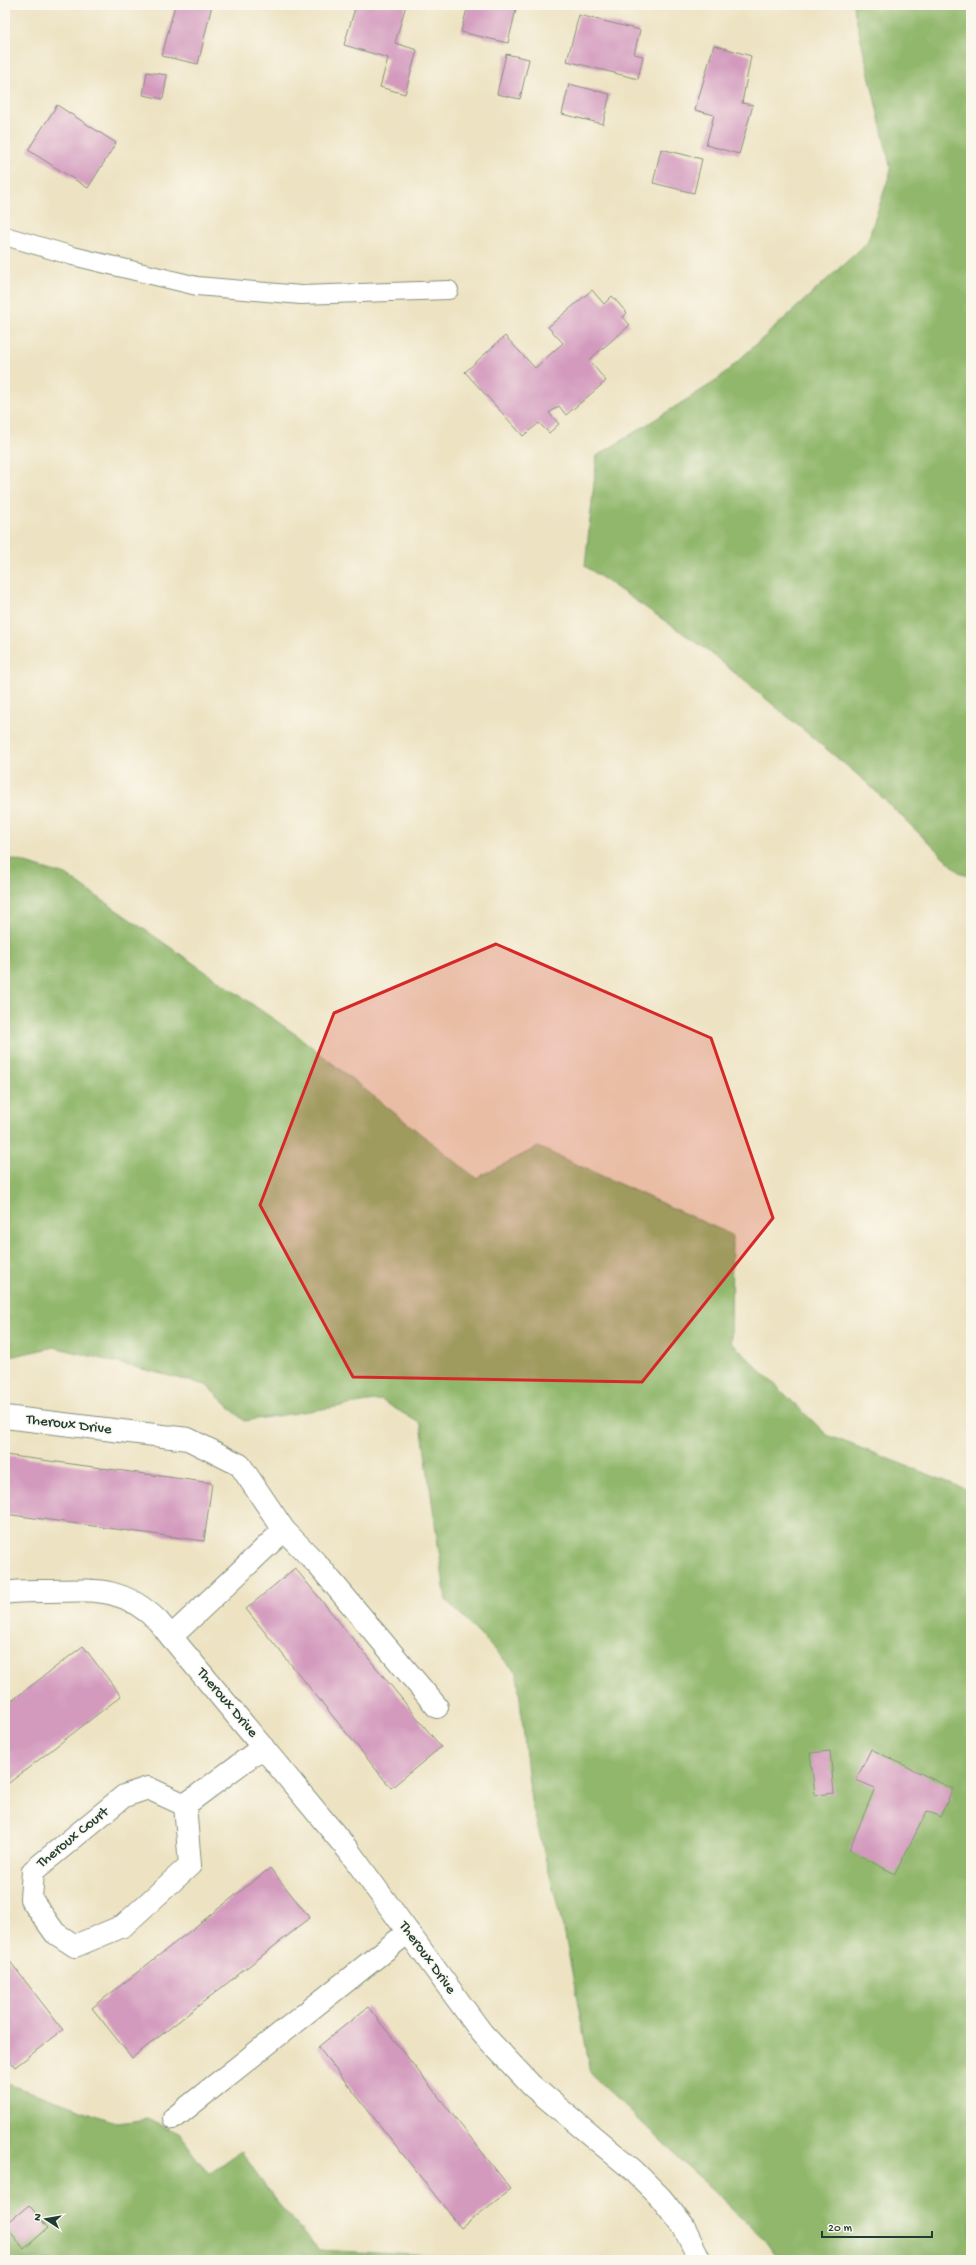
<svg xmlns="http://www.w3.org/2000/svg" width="976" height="2265" viewBox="0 0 976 2265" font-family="'Gochi Hand',sans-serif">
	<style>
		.forest { fill: #91b76c; stroke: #587a50 }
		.building { fill: #d39abe }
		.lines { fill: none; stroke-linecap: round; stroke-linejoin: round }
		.lane-casing { stroke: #86907c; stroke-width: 20 }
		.street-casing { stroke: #86907c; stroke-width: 24 }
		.lane { stroke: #fff; stroke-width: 18 }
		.street { stroke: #fff; stroke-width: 22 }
		.marked { fill: #d62828; fill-opacity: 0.2; stroke: #d62828; stroke-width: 3; stroke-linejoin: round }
		.labels { text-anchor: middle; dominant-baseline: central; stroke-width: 3; stroke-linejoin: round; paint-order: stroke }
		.street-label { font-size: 15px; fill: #1f3d34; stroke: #fbf7ec }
	</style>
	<rect width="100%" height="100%" fill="#fbf7ec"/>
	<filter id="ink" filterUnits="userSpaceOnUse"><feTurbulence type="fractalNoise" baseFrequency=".025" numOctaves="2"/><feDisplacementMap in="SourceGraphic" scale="8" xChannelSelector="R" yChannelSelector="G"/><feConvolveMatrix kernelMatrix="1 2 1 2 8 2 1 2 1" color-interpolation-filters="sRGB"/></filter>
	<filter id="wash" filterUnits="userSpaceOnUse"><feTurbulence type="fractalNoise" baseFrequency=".012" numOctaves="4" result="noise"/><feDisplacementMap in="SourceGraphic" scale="16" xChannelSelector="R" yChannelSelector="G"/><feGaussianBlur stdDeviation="0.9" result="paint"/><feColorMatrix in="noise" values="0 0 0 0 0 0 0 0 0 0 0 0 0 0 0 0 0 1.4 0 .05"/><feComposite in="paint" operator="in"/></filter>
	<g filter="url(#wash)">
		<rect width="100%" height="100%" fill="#ede3c3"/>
		<g class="forest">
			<polygon points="853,5 971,5 971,877 959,872 865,781 706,649 585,566 597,456 716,381 867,243 891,170"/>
			<polygon points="5,857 66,875 298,1036 476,1178 538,1147 732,1235 731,1342 827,1435 971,1491 971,2260 779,2260 763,2238 591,2074 565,1935 531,1801 517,1673 446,1600 421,1424 381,1400 244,1421 206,1385 54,1347 5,1358"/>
			<polygon points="5,2083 118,2123 147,2119 179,2133 209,2174 241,2151 275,2200 319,2250 507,2260 5,2260"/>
		</g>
		<g id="blocks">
			<g class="building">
				<polygon points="175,5 212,5 198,64 162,56"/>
				<polygon points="356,5 406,5 395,43 417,50 405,94 380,87 388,58 344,45"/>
				<polygon points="468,5 517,5 508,43 461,32"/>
				<polygon points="579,15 640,30 634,54 643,56 638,79 567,61"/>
				<polygon points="714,45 751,56 742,103 753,105 739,154 706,145 714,115 695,110"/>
				<polygon points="506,54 529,59 520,99 497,94"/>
				<polygon points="147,72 167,75 163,99 143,95"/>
				<polygon points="569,84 610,94 603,124 562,114"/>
				<polygon points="57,105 116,143 88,188 28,150"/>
				<polygon points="661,149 702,159 694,193 653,183"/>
				<polygon points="592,290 604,304 612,296 627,313 623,317 630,325 589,360 606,381 566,415 559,406 549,413 559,424 549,433 539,423 523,436 465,372 505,336 535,368 563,343 548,327"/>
				<polygon points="5,1455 212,1483 204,1541 5,1514"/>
				<polygon points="295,1568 441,1747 391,1788 246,1609"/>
				<polygon points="83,1646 121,1696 5,1786 5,1706"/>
				<polygon points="871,1749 953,1789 940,1817 927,1811 895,1874 849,1850 875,1788 856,1780"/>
				<polygon points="830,1751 834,1793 815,1795 810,1753"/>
				<polygon points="270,1868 310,1918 132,2058 92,2008"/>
				<polygon points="5,1955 63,2030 15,2067 5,2055"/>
				<polygon points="368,2007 511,2189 461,2228 318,2047"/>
				<polygon points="29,2205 48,2228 24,2249 5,2225"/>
			</g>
		</g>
	</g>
	<g filter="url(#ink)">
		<use href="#blocks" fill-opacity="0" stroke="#86907c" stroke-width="1"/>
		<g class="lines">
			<defs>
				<polyline id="lane" points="5,236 73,256 197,286 301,295 449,290"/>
				<g id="street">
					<polyline points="5,1417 188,1439 240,1465 284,1530 171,1637"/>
					<polyline points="284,1530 318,1565 437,1707"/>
					<path d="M5,1593C20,1590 36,1591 51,1591C97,1590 123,1587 158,1621L348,1850L482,2033L532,2086L633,2170L661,2198L683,2226L700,2260"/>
					<polyline points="185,1805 190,1865 123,1926 75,1946 55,1933 31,1899 33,1871 124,1796 148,1788 185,1805 263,1747"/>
					<polyline points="174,2118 408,1932"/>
				</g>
			</defs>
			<use href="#lane" class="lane-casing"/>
			<use href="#street" class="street-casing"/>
			<use href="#lane" class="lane"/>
			<use href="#street" class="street"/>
		</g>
	</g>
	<path class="marked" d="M496,944L711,1038L773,1218L642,1382L353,1377L260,1205L334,1013Z"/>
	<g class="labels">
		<g class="street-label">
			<text transform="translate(69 1425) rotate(7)">Theroux Drive</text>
			<text transform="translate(227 1703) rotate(50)">Theroux Drive</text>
			<text transform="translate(73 1838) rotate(-39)">Theroux Court</text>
			<text transform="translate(427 1958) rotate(54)">Theroux Drive</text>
		</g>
	</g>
	<rect width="976" height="2265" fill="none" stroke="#fbf7ec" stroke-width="20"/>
	<g transform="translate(46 2219) rotate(282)" stroke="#fbf7ec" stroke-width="3" paint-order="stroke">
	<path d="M0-3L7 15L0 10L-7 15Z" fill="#1f3d34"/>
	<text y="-6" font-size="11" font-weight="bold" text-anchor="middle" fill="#1f3d34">N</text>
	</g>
	<path d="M822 2231v6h110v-6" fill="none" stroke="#1f3d34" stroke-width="2"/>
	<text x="828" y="2231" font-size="12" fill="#1f3d34" stroke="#fbf7ec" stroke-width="3" paint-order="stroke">20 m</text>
</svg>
